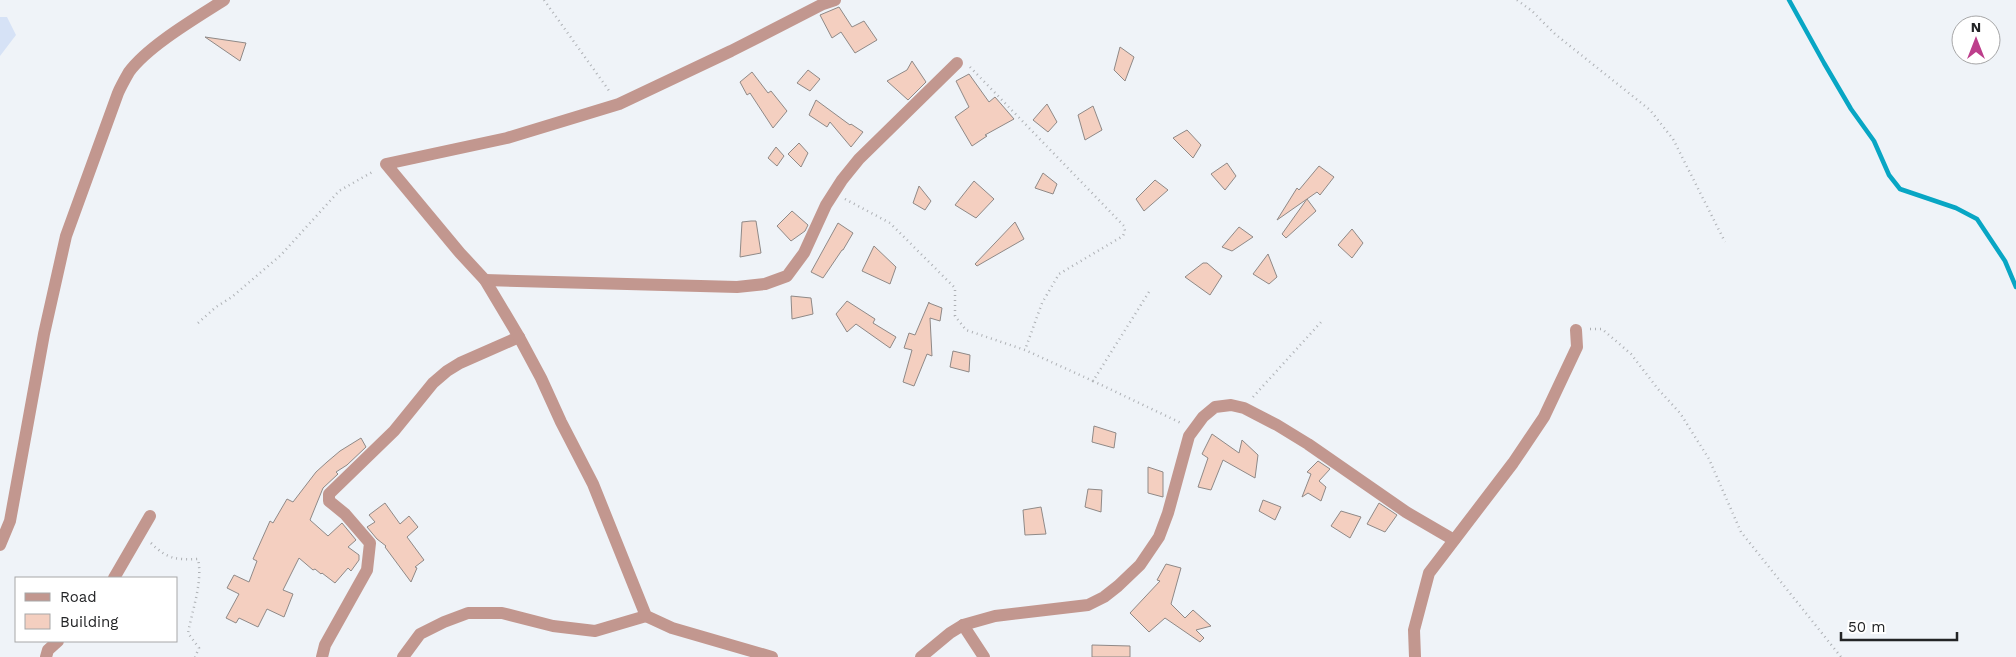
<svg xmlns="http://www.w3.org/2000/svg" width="2016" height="657" viewBox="0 0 2016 657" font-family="'Work Sans',sans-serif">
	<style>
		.green { fill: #d6e2f6 }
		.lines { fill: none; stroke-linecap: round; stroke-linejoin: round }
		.stream { stroke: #08a6c4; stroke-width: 4.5 }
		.building { fill: #f4cfc0; stroke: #8f8987 }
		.path { stroke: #aeb1b5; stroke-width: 2.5; stroke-dasharray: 1 4; stroke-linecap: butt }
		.minor { stroke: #c2978f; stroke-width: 12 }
	</style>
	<rect width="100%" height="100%" fill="#eff3f8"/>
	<polygon class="green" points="0,17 7,17 16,35 0,56"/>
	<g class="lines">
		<polyline class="stream" points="1789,0 1824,63 1851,109 1874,141 1889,175 1900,189 1956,208 1977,219 2005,261 2016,287"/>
	</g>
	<g class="building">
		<polygon points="839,7 852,27 864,21 877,40 855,53 841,32 832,38 820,15"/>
		<polygon points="205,37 246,43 240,61"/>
		<polygon points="1120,47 1134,57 1125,81 1114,70"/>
		<polygon points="912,61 926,82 908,100 887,81 907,70"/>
		<polygon points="808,70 820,79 810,91 797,83"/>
		<polygon points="752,72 768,93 771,91 787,111 773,128 750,93 747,95 740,82"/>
		<polygon points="969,74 989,102 995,97 1014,119 985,135 987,136 972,146 955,117 969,107 956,81"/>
		<polygon points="816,100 850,125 851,124 863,132 851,147 830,122 827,127 809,115"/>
		<polygon points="1047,104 1057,122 1048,132 1033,120"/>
		<polygon points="1093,106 1102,130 1085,140 1078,115"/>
		<polygon points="1187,130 1201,145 1193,158 1173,138"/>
		<polygon points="799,143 808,153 801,167 788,154"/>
		<polygon points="776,147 784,156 777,166 768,158"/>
		<polygon points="1227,163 1236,176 1225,190 1211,174"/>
		<polygon points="1319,166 1334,177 1320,195 1317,192 1277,220 1297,188 1299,190"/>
		<polygon points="1043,173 1057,184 1053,194 1035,188"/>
		<polygon points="1155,180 1168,190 1144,211 1136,199"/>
		<polygon points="974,181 994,199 976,218 955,205"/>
		<polygon points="919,186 931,201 925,210 913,203"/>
		<polygon points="1307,199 1316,211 1286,238 1282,234"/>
		<polygon points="792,211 808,225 805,231 791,241 777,226"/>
		<polygon points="751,221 756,221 761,253 740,257 742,222"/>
		<polygon points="1015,222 1024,239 977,266 975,264"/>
		<polygon points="838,223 853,233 843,250 842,250 823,278 811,272"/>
		<polygon points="1239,227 1253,237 1232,251 1222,247"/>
		<polygon points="1352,229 1363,243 1352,258 1338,245"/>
		<polygon points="874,246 896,267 890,284 862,271"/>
		<polygon points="1268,254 1277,277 1269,284 1253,274"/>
		<polygon points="1203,263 1207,263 1222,276 1210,295 1185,277"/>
		<polygon points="791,296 811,298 813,314 792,319"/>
		<polygon points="847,301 875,319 873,323 896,337 890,348 856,324 847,332 836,314"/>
		<polygon points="929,302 929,303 942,308 940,321 930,318 932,356 927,354 914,386 903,382 912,350 904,348 909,333 915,335"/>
		<polygon points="953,351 970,355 969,372 950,367"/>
		<polygon points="1094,426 1116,433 1114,448 1092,442"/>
		<polygon points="1212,434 1239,453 1242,440 1258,455 1255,478 1223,460 1211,490 1198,487 1208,458 1202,454"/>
		<polygon points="361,438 366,447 347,465 336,472 338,474 323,488 310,520 328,536 342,523 356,540 348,547 359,555 359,560 351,571 348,568 335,583 322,573 321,574 315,569 313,570 299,558 283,590 293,594 284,617 267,609 258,627 239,618 236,623 226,618 239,594 227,588 234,575 249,582 257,561 253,559 270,521 273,523 287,499 293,502 316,472 327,462 340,451"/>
		<polygon points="1318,461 1330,469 1319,481 1326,487 1321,501 1308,493 1302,497 1311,474 1307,472"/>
		<polygon points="1148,467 1163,472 1163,497 1148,493"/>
		<polygon points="1088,489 1102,490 1101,512 1085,507"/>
		<polygon points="1263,500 1281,507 1275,520 1259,511"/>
		<polygon points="385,503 400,524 409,516 418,527 407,537 424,560 415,567 417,568 411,582 385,547 386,546 377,539 367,527 375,522 369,515"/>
		<polygon points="1379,503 1397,515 1385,532 1367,524"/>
		<polygon points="1041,507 1046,534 1025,535 1023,510"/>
		<polygon points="1341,511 1361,517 1350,538 1331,526"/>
		<polygon points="1166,564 1181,568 1171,604 1185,618 1193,610 1211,626 1196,630 1204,638 1200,642 1165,618 1149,632 1130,613 1160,581 1157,580"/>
		<polygon points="1092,645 1130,646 1130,657 1092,657"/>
	</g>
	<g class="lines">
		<g class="path">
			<polyline points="544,0 610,92"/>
			<polyline points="1517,0 1532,11 1555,34 1650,110 1673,139 1725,242"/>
			<polyline points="970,67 1124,226 1125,231 1123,236 1059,274 1042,303 1025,350"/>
			<polyline points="845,199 890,223 955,288 955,316 966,330 1025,350 1093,381"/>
			<polyline points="1149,292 1093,381 1181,423"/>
			<polyline points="198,323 216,307 232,297 281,255 339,191 374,171"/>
			<polyline points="1590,329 1602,329 1631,354 1658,389 1680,413 1709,459 1741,532 1841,657"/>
			<polyline points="1253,397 1322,321"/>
			<path d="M151,543C167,559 176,560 198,559C203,582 192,611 188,633L199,648L195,657"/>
		</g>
		<g class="minor">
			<polyline points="485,280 737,287 765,284 787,276 804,253 826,205 842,180 859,159 957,63"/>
			<path d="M0,545L10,521L44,334L66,236L118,93C121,86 125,79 129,72C148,46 196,18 224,0"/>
			<polyline points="114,578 150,516"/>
			<polyline points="963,625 984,657"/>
			<polyline points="46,657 48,650 58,641"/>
			<polyline points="322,657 325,645 367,570 370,543 345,514 329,501 329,494 394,431 433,383 447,371 460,363 519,337"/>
			<polyline points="403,657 420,634 444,622 468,613 502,613 553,626 595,631 646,616"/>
			<polyline points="772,657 672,628 646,616 593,484 561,422 541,378 519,337 485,280 460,253 386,164 507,138 619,104 731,51 823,4 835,0"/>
			<polyline points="921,657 950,633 963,625 995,616 1088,605 1104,597 1118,586 1140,565 1159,537 1168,513 1189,436 1203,417 1215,407 1231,405 1244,408 1277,425 1308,444 1406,512 1454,540"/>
			<polyline points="1415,657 1414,630 1429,573 1513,463 1544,417 1577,347 1576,330"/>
		</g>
	</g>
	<rect x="15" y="577" width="162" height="65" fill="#ffffff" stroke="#a7a7a8"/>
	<rect x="25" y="593" width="25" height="8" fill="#c2978f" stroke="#a7a7a8"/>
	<text x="60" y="602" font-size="15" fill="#232426">Road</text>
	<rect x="25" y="614" width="25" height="15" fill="#f4cfc0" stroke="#a7a7a8"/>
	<text x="60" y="627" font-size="15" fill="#232426">Building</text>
	<g transform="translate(1976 40)"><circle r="24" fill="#ffffff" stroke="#a7a7a8"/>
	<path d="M0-4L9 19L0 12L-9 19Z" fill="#bd3e8b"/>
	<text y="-8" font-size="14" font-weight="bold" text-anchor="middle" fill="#232426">N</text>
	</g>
	<path d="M1841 632v8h116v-8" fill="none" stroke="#232426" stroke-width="2.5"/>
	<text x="1848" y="632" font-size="15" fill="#232426" stroke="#ffffff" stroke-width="4" paint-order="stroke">50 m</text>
</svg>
